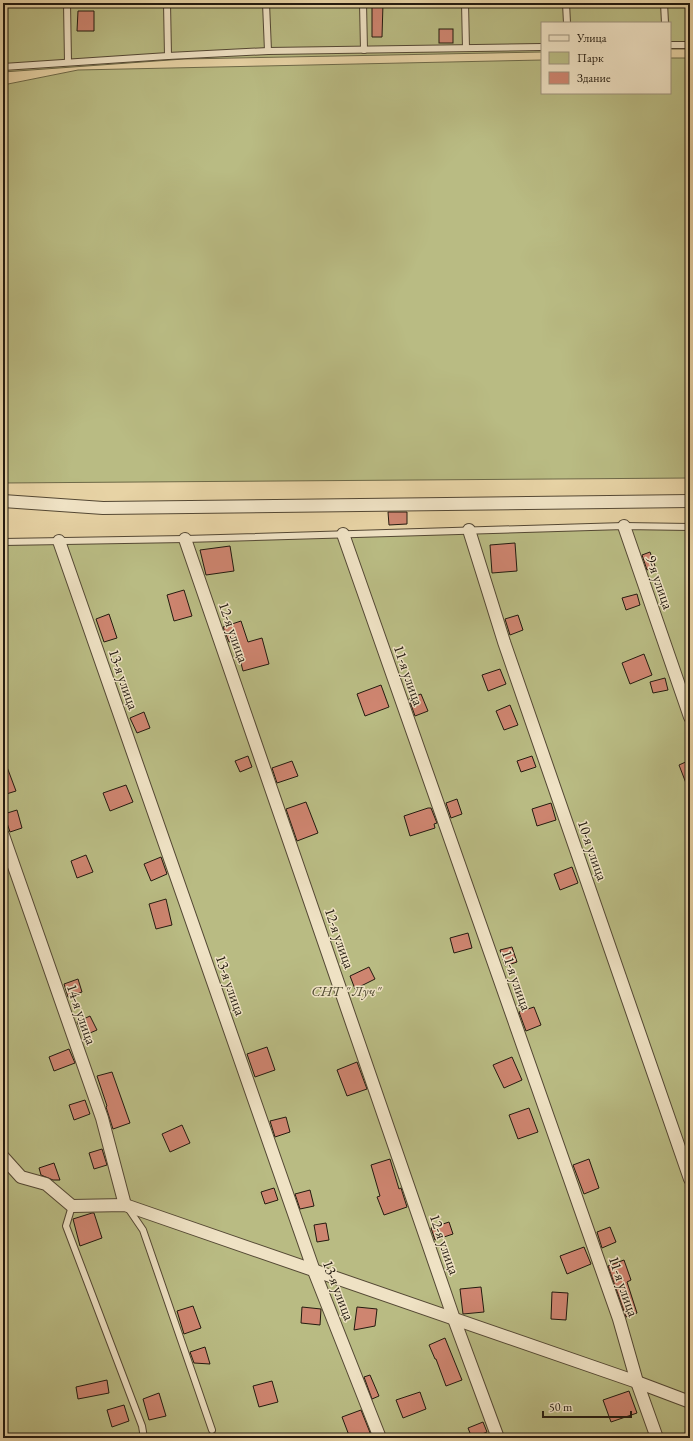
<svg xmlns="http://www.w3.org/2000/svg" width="693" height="1441" viewBox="0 0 693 1441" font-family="'EB Garamond',serif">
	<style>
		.green { fill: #b9bb83; stroke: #6e6a49 }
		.building { fill: #ce8570; stroke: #231a0f }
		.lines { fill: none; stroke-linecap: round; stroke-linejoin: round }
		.lane-casing { stroke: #544834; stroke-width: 8 }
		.street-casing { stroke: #544834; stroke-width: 14 }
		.lane { stroke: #efe2c4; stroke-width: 6 }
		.street { stroke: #efe2c4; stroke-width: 12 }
		.labels { text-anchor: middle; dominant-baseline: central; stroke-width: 3; stroke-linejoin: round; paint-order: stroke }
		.street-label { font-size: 15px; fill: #231a0f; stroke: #efe2c4 }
		.park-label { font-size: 15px; font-style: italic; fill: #504a32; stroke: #efe2c4 }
	</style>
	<rect width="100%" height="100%" fill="#e7d3a5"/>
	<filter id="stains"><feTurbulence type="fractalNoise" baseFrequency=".005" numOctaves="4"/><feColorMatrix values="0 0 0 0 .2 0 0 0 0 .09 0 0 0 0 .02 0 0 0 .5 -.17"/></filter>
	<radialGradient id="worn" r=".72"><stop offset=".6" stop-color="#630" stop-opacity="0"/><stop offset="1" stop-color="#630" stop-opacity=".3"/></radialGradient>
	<g class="green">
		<polygon points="3,3 690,3 690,49 670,49 670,23 542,23 542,52 184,59 3,72"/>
		<polygon points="670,58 690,58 690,478 3,483 3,85 78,70 542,60 542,93 670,93"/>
		<polygon points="690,526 690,1438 3,1438 3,542"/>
	</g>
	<g class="building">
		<polygon points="372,3 383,3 382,37 372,37"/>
		<polygon points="78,11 94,11 94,31 77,31"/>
		<rect x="439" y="29" width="14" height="14"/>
		<polygon points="388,512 407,512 407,524 389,525"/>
		<polygon points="515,543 517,571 492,573 490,545"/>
		<polygon points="230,546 234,571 206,575 200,550"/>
		<polygon points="650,552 655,566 647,570 642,555"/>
		<polygon points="184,590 192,616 174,621 167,595"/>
		<polygon points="637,594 640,605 626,610 622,598"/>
		<polygon points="109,614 117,638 104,642 96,619"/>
		<polygon points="518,615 523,630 510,635 505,619"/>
		<polygon points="241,621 248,642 262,638 269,664 243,671 235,640 229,642 223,627"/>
		<polygon points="644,654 652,675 630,684 622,663"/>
		<polygon points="500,669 506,684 488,691 482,675"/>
		<polygon points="665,678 668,690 653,693 650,682"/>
		<polygon points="381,685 389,707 365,716 357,694"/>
		<polygon points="421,694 428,711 415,716 409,699"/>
		<polygon points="510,705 518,725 504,730 496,711"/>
		<polygon points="144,712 150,728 137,733 130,718"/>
		<polygon points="248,756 252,767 240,772 235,761"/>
		<polygon points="532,756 536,767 521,772 517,761"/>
		<polygon points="3,759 4,759 16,791 3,795"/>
		<polygon points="690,760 690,791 689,791 679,765"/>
		<polygon points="292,761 298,776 277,783 272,768"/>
		<polygon points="126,785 133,802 110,811 103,793"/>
		<polygon points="457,799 462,814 451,818 446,803"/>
		<polygon points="306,802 318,833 297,841 286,809"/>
		<polygon points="551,803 556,820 537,826 532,809"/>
		<polygon points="428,808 431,808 437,823 434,824 435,828 410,836 404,816"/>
		<polygon points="17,810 22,828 10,832 4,814"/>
		<polygon points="86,855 93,872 77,878 71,861"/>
		<polygon points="161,857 167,874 151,881 144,864"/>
		<polygon points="572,867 578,883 560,890 554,874"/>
		<polygon points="166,899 172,925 156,929 149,904"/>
		<polygon points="468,933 472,948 454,953 450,938"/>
		<polygon points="512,947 517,962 505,966 500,950"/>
		<polygon points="369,967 375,979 355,989 350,976"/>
		<polygon points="78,979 82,992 68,997 64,984"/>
		<polygon points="534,1007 541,1025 526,1031 519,1012"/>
		<polygon points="90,1016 97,1030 83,1036 77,1022"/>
		<polygon points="267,1047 275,1070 255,1077 247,1054"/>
		<polygon points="69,1049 75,1063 54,1071 49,1057"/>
		<polygon points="512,1057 522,1080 504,1088 493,1065"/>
		<polygon points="357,1062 367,1089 347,1096 337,1070"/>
		<polygon points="112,1072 130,1123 113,1129 106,1107 107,1106 97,1076"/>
		<polygon points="85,1100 90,1114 74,1120 69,1105"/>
		<polygon points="529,1108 538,1132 518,1139 509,1115"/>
		<polygon points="286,1117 290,1132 275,1137 270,1121"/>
		<polygon points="182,1125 190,1143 170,1152 162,1134"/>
		<polygon points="102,1149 107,1165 94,1169 89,1153"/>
		<polygon points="390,1159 399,1189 401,1188 407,1207 384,1215 377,1197 380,1196 371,1165"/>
		<polygon points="589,1159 599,1188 584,1194 573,1165"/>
		<polygon points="54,1163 60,1180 53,1180 41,1175 39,1168"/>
		<polygon points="274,1188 278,1200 265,1204 261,1192"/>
		<polygon points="310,1190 314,1206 300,1209 295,1194"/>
		<polygon points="92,1213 94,1213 102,1238 80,1246 73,1219"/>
		<polygon points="449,1222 453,1234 435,1240 431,1228"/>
		<polygon points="326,1223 329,1240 317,1242 314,1225"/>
		<polygon points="610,1227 616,1242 602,1248 597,1232"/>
		<polygon points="584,1247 591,1264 567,1274 560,1256"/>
		<polygon points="624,1260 631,1280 627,1282 637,1313 626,1317 608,1266"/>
		<polygon points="481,1287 484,1312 463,1314 460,1289"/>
		<polygon points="552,1292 568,1293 566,1320 551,1319"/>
		<polygon points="193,1306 201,1328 184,1334 177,1311"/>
		<polygon points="302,1307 321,1309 320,1325 301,1323"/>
		<polygon points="357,1307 377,1309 375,1326 354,1330"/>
		<polygon points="445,1338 462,1380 446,1386 436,1359 435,1359 429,1345"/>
		<polygon points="205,1347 210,1364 194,1363 190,1352"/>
		<polygon points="370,1375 379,1396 372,1399 364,1377"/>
		<polygon points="107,1380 109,1393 78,1399 76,1387"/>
		<polygon points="272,1381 278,1402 259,1407 253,1386"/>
		<polygon points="629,1391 637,1413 611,1422 603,1400"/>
		<polygon points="420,1392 426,1409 403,1418 396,1400"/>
		<polygon points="159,1393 166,1416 149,1420 143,1399"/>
		<polygon points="124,1405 129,1421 112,1427 107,1410"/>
		<polygon points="361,1410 371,1435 361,1438 350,1438 342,1417"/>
		<polygon points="483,1422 487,1432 472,1438 468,1428"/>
	</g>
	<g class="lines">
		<defs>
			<g id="lane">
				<polyline points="67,3 68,62"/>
				<polyline points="167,3 168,56"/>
				<polyline points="266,3 268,51"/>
				<polyline points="363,3 364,50"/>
				<polyline points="465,3 466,48"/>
				<polyline points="566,3 567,23"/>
				<polyline points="664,3 665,23"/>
				<polyline points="670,45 690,45"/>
				<polyline points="3,67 168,56 268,51 542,47"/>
				<polyline points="3,542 185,539 624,526 690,527"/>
				<polyline points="72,1206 66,1226 142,1426 144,1438"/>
				<polyline points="128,1208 143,1230 212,1430"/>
			</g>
			<g id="street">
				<polyline points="3,501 103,508 690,501"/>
				<polyline points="624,526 690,717"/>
				<polyline points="469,530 504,642 690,1179"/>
				<polyline points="343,534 619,1319 637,1382 657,1438"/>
				<polyline points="185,539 454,1319 498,1438"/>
				<polyline points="59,541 314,1271 380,1438"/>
				<polyline points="3,835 102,1118 125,1205"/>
				<polyline points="3,1157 21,1177 46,1184 72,1206 125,1205 637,1382 690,1402"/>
			</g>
		</defs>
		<use href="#lane" class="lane-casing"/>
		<use href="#street" class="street-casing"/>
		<use href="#lane" class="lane"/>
		<use href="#street" class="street"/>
	</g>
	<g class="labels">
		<g class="street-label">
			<text transform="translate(660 582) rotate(71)">9-я улица</text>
			<text transform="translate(234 632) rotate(71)">12-я улица</text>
			<text transform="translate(409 675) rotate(71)">11-я улица</text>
			<text transform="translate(124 679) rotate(71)">13-я улица</text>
			<text transform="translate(593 850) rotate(71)">10-я улица</text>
			<text transform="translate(340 938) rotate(71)">12-я улица</text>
			<text transform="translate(517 980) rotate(71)">11-я улица</text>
			<text transform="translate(231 985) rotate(71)">13-я улица</text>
			<text transform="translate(82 1014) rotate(71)">14-я улица</text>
			<text transform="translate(445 1244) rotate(71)">12-я улица</text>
			<text transform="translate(624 1286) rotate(71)">11-я улица</text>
			<text transform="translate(339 1290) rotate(69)">13-я улица</text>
		</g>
		<g class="park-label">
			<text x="346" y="990">СНТ " Луч"</text>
		</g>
	</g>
	<rect width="693" height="1441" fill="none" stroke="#e7d3a5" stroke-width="16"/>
	<rect x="4" y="4" width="685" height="1433" fill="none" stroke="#231a0f" stroke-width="2"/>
	<rect x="8" y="8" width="677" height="1425" fill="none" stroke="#231a0f"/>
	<rect x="541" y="22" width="130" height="72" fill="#efe2c4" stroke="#9d927c"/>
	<rect x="549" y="35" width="20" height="6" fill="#efe2c4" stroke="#9d927c"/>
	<text x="577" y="42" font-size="12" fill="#231a0f">Улица</text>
	<rect x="549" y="52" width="20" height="12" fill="#b9bb83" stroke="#9d927c"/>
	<text x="577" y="62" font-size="12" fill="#231a0f">Парк</text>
	<rect x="549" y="72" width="20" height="12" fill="#ce8570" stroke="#9d927c"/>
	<text x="577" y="82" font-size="12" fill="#231a0f">Здание</text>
	<path d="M543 1411v6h88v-6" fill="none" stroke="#231a0f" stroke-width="2"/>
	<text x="549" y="1411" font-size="12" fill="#231a0f" stroke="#efe2c4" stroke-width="3" paint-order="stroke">50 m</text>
	<rect width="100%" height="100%" filter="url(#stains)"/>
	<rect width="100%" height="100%" fill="url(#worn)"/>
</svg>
